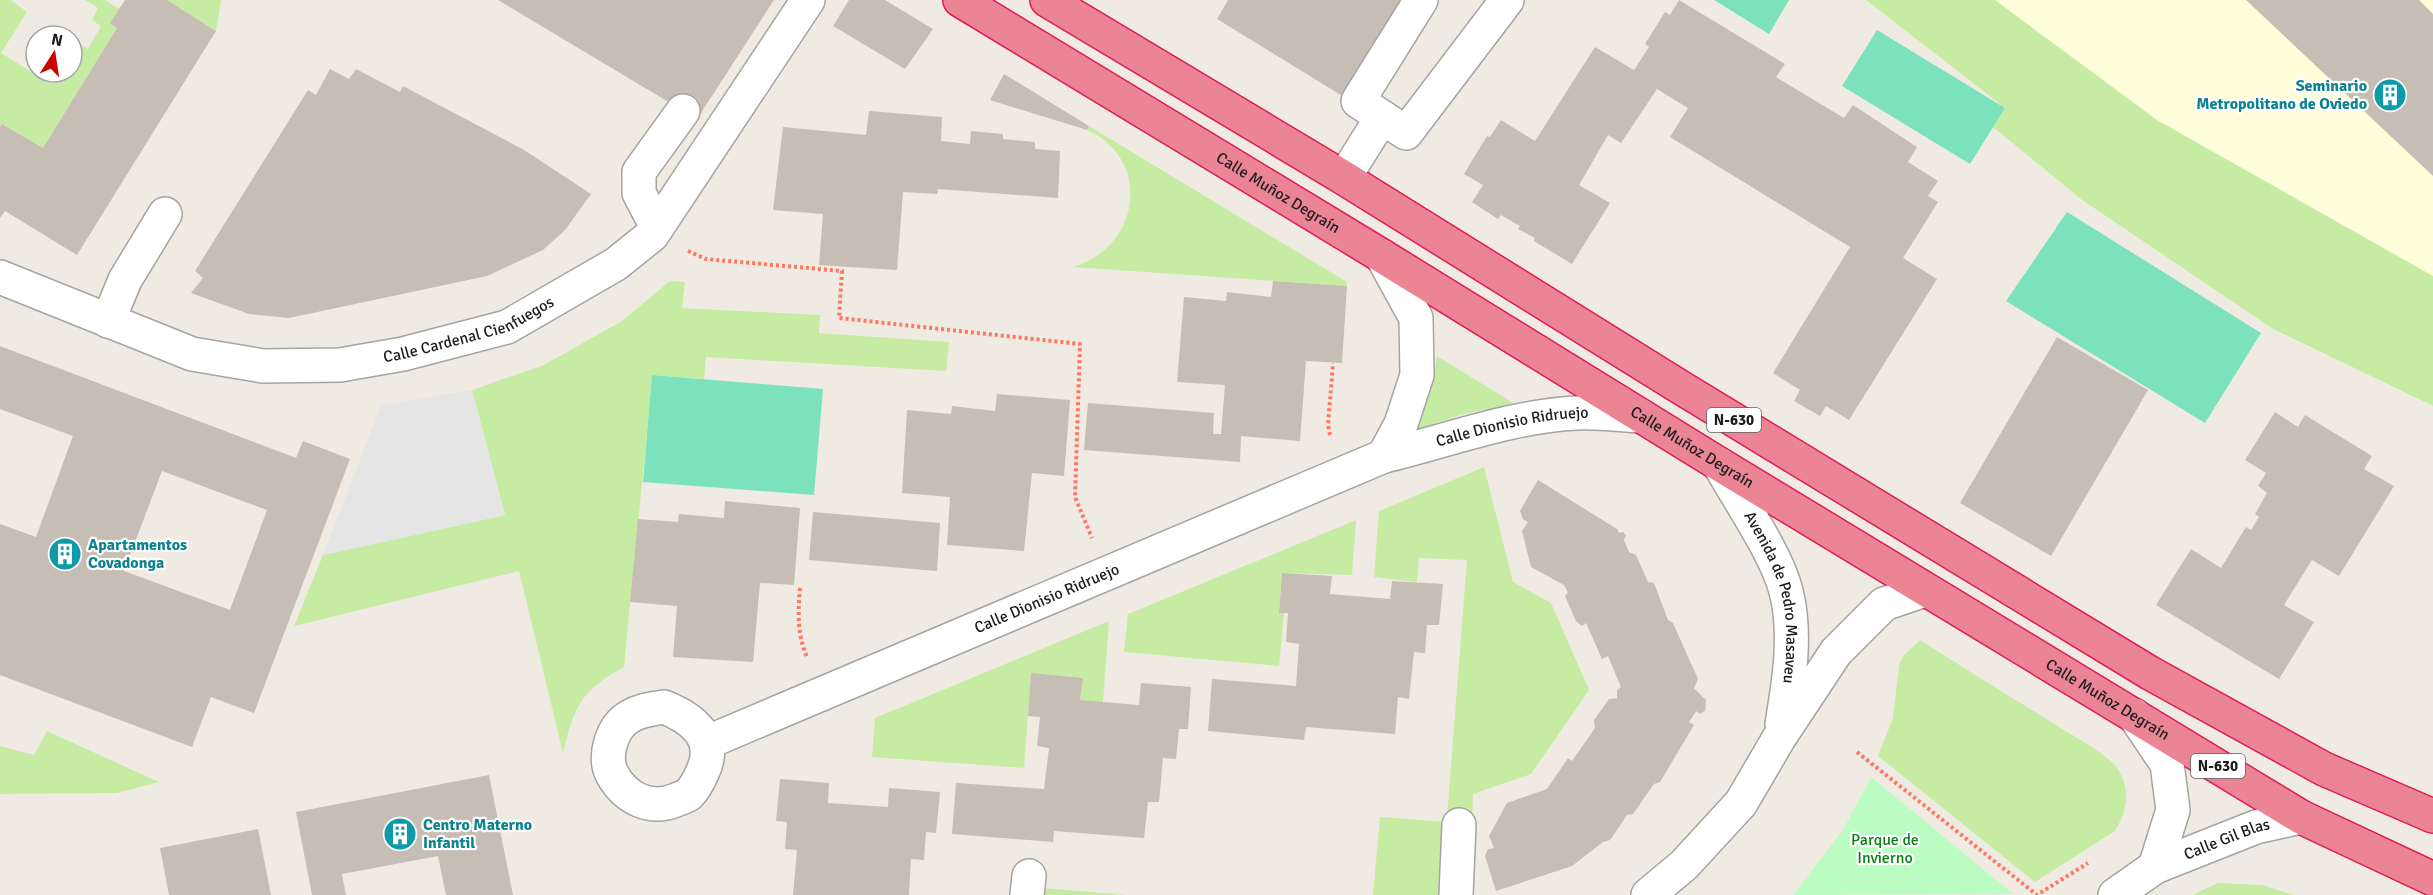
<svg xmlns="http://www.w3.org/2000/svg" width="2433" height="895" viewBox="0 0 2433 895" font-family="Signika,sans-serif">
	<style>
		.education { fill: #feffda }
		.grass { fill: #c6eca4 }
		.park { fill: #bbfcc2 }
		.pitch { fill: #7be2bd }
		.parking { fill: #e5e5e5 }
		.building { fill: #c6bdb5; fill-rule: evenodd }
		.lines { fill: none; stroke-linecap: round; stroke-linejoin: round }
		.minor-casing { stroke: #a4a4a4; stroke-width: 36 }
		.highway-casing { stroke: #e01b5a; stroke-width: 36 }
		.path { stroke: #ff7662; stroke-width: 4; stroke-dasharray: 3 3; stroke-linecap: butt }
		.minor { stroke: #fff; stroke-width: 33 }
		.highway { stroke: #eb8595; stroke-width: 33 }
		.labels { text-anchor: middle; dominant-baseline: central; stroke-width: 4.5; stroke-linejoin: round; paint-order: stroke }
		.shield { fill: #fff; stroke: #616161; stroke-width: 1.5 }
		.shield-label { font-size: 15px; font-weight: bold; fill: #1d1d1d }
		.culture-label { font-size: 16px; font-weight: bold; fill: #0d838f; stroke: #fff; text-anchor: start }
		.street-label { font-size: 16px; fill: #1d1d1d; stroke: #fff }
		.park-label { font-size: 16px; fill: #068013; stroke: #fff }
	</style>
	<rect width="100%" height="100%" fill="#efebe2"/>
	<polygon class="education" points="1866,0 2433,0 2433,406 2273,329 2082,200 1993,127 2005,108"/>
	<g class="grass">
		<polygon points="0,0 11,0 27,12 1,53 43,79 48,72 72,72 72,40 88,49 101,26 92,20 98,8 85,0 105,0 119,9 110,23 117,28 43,148 2,124 0,127"/>
		<polygon points="167,0 221,0 216,31 210,27"/>
		<polygon points="1866,0 1995,0 2157,120 2433,276 2433,406 2273,329 2082,200 1993,127 2005,108"/>
		<path d="M1089,126L1347,282V286L1073,267C1140,248 1153,159 1087,130Z"/>
		<path d="M670,281L685,282L682,308L820,315L819,333L949,342L946,371L706,357L704,379L652,375C644,472 633,570 624,667C581,690 574,707 563,753L519,571L294,626L323,555L505,515L472,390L544,365L622,321Z"/>
		<path d="M1437,356L1518,406C1479,410 1449,414 1415,434L1432,387Z"/>
		<polygon points="1484,467 1513,582 1551,603 1589,690 1531,774 1473,794 1472,818 1447,817 1467,560 1419,558 1417,582 1374,577 1379,511"/>
		<polygon points="1356,520 1352,575 1282,573 1279,612 1284,613 1279,666 1124,652 1128,614"/>
		<polygon points="1109,621 1103,702 1080,700 1082,678 1031,674 1024,768 872,757 875,718"/>
		<path d="M1920,640C1965,669 2011,697 2056,725C2074,737 2108,753 2119,771C2131,792 2127,811 2115,831L2035,882L1878,756L1893,718L1899,665L1904,655Z"/>
		<polygon points="47,731 159,782 117,793 0,794 0,746 34,755"/>
		<polygon points="1380,817 1446,822 1442,895 1373,895"/>
		<polygon points="2218,883 2262,885 2294,895 2192,895"/>
		<polygon points="1041,888 1126,895 1041,895"/>
	</g>
	<polygon class="park" points="1871,777 2013,894 1793,895 1843,830"/>
	<g class="pitch">
		<polygon points="1714,0 1789,0 1769,34"/>
		<polygon points="1877,30 2005,108 1970,164 1842,86"/>
		<polygon points="2067,212 2261,333 2205,423 2006,301"/>
		<polygon points="652,375 823,389 814,495 643,482"/>
	</g>
	<polygon class="parking" points="472,390 505,515 323,555 381,406"/>
	<g class="building">
		<polygon points="125,0 167,0 216,31 77,255 5,211 0,218 0,127 2,124 43,148 117,28 110,23"/>
		<polygon points="498,0 774,0 697,119"/>
		<polygon points="849,0 885,0 933,29 905,69 833,26"/>
		<polygon points="1228,0 1405,0 1344,97 1217,19"/>
		<polygon points="1679,0 1785,64 1776,77 1844,118 1853,105 1917,147 1908,162 1938,181 1928,196 1938,202 1903,258 1937,279 1849,420 1826,406 1820,416 1794,401 1800,390 1773,373 1850,247 1670,137 1688,108 1657,89 1621,143 1608,135 1579,185 1610,203 1572,264 1534,241 1535,238 1518,229 1520,226 1501,215 1498,219 1472,202 1483,185 1464,174 1487,136 1490,137 1501,120 1535,141 1595,47 1634,70 1649,47 1645,44 1665,12 1670,15"/>
		<polygon points="2246,0 2419,0 2433,14 2433,176"/>
		<polygon points="330,69 349,79 356,69 400,92 403,86 524,150 591,194 565,230 543,250 487,276 289,318 249,314 191,293 203,278 195,271 308,90 316,95"/>
		<polygon points="1004,74 1089,126 1087,130 990,100"/>
		<polygon points="869,111 942,117 941,141 970,144 971,131 1003,134 1003,139 1035,142 1035,149 1060,151 1058,198 938,189 937,194 903,192 897,270 819,265 823,214 773,210 783,127 866,135"/>
		<polygon points="1273,281 1347,286 1342,363 1306,361 1300,441 1241,436 1240,462 1084,450 1088,403 1214,413 1213,434 1221,434 1225,385 1177,382 1184,297 1226,301 1227,292 1271,297"/>
		<polygon points="2057,337 2148,390 2051,556 1960,503"/>
		<path d="M0,346L296,458L303,441L350,459L254,713L211,697L192,747L0,675V524L36,537L73,436L0,409ZM162,471L267,510L230,610L124,571Z"/>
		<polygon points="997,394 1070,400 1064,476 1032,473 1024,551 947,545 950,497 902,493 907,410 951,414 952,406 995,411"/>
		<polygon points="2275,412 2298,427 2305,415 2372,456 2364,469 2394,486 2339,576 2312,560 2284,605 2314,622 2279,679 2156,605 2191,549 2221,568 2246,527 2251,530 2259,517 2255,514 2267,493 2258,486 2266,473 2245,460"/>
		<polygon points="1538,480 1617,529 1619,533 1623,532 1626,535 1624,540 1629,552 1636,555 1648,582 1654,583 1668,620 1673,623 1698,679 1694,688 1706,700 1705,711 1700,714 1696,711 1689,722 1694,725 1660,782 1654,784 1633,814 1627,815 1610,840 1603,842 1572,866 1496,891 1485,856 1488,849 1494,848 1489,836 1507,803 1547,789 1568,758 1572,761 1595,728 1594,720 1609,699 1617,698 1617,690 1621,687 1608,656 1602,659 1586,623 1582,626 1576,621 1565,596 1568,592 1564,585 1531,567 1522,531 1528,522 1523,519 1520,511"/>
		<polygon points="725,501 800,508 794,585 760,583 753,662 673,657 677,606 630,602 638,519 678,522 679,514 724,518"/>
		<polygon points="813,512 940,523 937,571 809,560"/>
		<polygon points="1282,573 1332,576 1330,594 1390,599 1392,581 1443,584 1439,625 1427,625 1425,653 1414,652 1409,699 1398,697 1395,734 1306,727 1304,740 1208,731 1212,679 1296,686 1299,644 1286,642 1288,613 1279,613"/>
		<polygon points="1031,673 1083,678 1080,700 1139,705 1141,683 1191,687 1188,729 1179,729 1176,759 1163,758 1159,802 1148,802 1144,838 1054,831 1053,842 952,834 956,783 1044,789 1049,748 1037,746 1040,717 1028,716"/>
		<polygon points="489,775 513,895 446,895 438,856 342,874 346,895 312,895 296,812"/>
		<polygon points="780,779 829,783 828,803 888,807 889,788 940,792 936,833 926,832 924,860 911,859 909,895 793,895 797,850 785,849 787,822 776,821"/>
		<polygon points="258,829 271,895 169,895 160,848"/>
	</g>
	<g class="lines">
		<defs>
			<g id="minor">
				<polyline points="1421,0 1358,101 1406,133 1507,0"/>
				<polyline points="1344,178 1382,117"/>
				<polyline points="657,227 639,193 639,172 683,111"/>
				<polyline points="1382,256 1416,318 1417,375 1401,424 1384,456"/>
				<path id="s1" d="M0,277L192,354L263,366L340,365L403,354L507,327L616,264L652,235L808,0"/>
				<polyline points="108,321 125,280 165,214"/>
				<path id="s2" d="M1719,464C1739,500 1776,553 1786,591C1797,634 1789,682 1782,724"/>
				<path d="M664,707C692,718 718,738 703,771C700,778 695,788 689,794C686,797 680,798 676,800C650,811 625,798 612,774C603,756 612,727 629,717C640,710 652,709 664,707Z"/>
				<polyline points="2134,715 2167,764 2173,810 2155,867"/>
				<path id="s3" d="M708,742L1384,456C1447,441 1511,416 1577,413C1598,412 1620,415 1641,416"/>
				<polyline points="1027,895 1029,876"/>
				<polyline points="1456,895 1459,825"/>
				<polyline points="1648,895 1684,865 1741,803 1779,738 1836,652 1884,604 1925,590"/>
				<path id="s4" d="M2115,895L2155,867L2256,827L2301,817"/>
			</g>
			<g id="highway">
				<path id="s5" d="M960,0L1382,256L1719,464L2301,817L2433,879"/>
				<polyline points="1047,0 1344,178 1680,387 2150,673 2324,769 2433,816"/>
			</g>
		</defs>
		<use href="#minor" class="minor-casing"/>
		<use href="#highway" class="highway-casing"/>
		<g class="path">
			<polyline points="688,251 706,259 842,271 839,318 1080,344 1075,497 1092,538"/>
			<polyline points="1330,435 1328,425 1333,363"/>
			<path d="M800,588C798,613 797,634 807,657"/>
			<polyline points="1857,752 2037,895 2088,863"/>
		</g>
		<use href="#minor" class="minor"/>
		<use href="#highway" class="highway"/>
	</g>
	<defs>
		<symbol id="building-disc" viewBox="-11 -11 22 22"><circle r="9.5" fill="#0f9aa8" stroke="#fff"/><path d="M-4-6H4V6H1V3H-1V6H-4ZM-2.5-4.3h1.7v1.8h-1.7ZM.8-4.3h1.7v1.8H.8ZM-2.5-1h1.7V.8h-1.7ZM.8-1h1.7V.8H.8Z" fill="#fff"/></symbol>
	</defs>
	<g fill-rule="evenodd">
		<use href="#building-disc" x="2371" y="76" width="38" height="38"/>
		<use href="#building-disc" x="46" y="535" width="38" height="38"/>
		<use href="#building-disc" x="381" y="815" width="38" height="38"/>
	</g>
	<g class="labels">
		<g class="shield">
			<rect x="1707" y="408" width="54" height="24" rx="4.5"/>
			<rect x="2191" y="754" width="54" height="24" rx="4.5"/>
		</g>
		<g class="shield-label">
			<text x="1734" y="420">N-630</text>
			<text x="2218" y="766">N-630</text>
		</g>
		<g class="culture-label">
			<text x="2367" y="86" text-anchor="end">Seminario<tspan x="2367" dy="18">Metropolitano de Oviedo</tspan></text>
			<text x="88" y="545">Apartamentos<tspan x="88" dy="18">Covadonga</tspan></text>
			<text x="423" y="825">Centro Materno<tspan x="423" dy="18">Infantil</tspan></text>
		</g>
		<g class="street-label">
			<text stroke="none"><textPath href="#s5" startOffset="372">Calle Muñoz Degraín</textPath></text>
			<text stroke="none"><textPath href="#s1" startOffset="490">Calle Cardenal Cienfuegos</textPath></text>
			<text stroke="none"><textPath href="#s3" startOffset="866">Calle Dionisio Ridruejo</textPath></text>
			<text stroke="none"><textPath href="#s5" startOffset="858">Calle Muñoz Degraín</textPath></text>
			<text stroke="none"><textPath href="#s2" startOffset="147">Avenida de Pedro Masaveu</textPath></text>
			<text stroke="none"><textPath href="#s3" startOffset="368">Calle Dionisio Ridruejo</textPath></text>
			<text stroke="none"><textPath href="#s5" startOffset="1344">Calle Muñoz Degraín</textPath></text>
			<text stroke="none"><textPath href="#s4" startOffset="126">Calle Gil Blas</textPath></text>
		</g>
		<g class="park-label">
			<text x="1885" y="840">Parque de<tspan x="1885" dy="18">Invierno</tspan></text>
		</g>
	</g>
	<g transform="translate(54 54) rotate(12)"><circle r="28" fill="#ffffff" stroke="#a5a5a5" stroke-width="1.5"/>
	<path d="M0-4.5L10 22L0 15L-10 22Z" fill="#c90500"/>
	<text y="-9" font-size="16" font-weight="bold" text-anchor="middle" fill="#1d1d1d">N</text>
	</g>
</svg>
